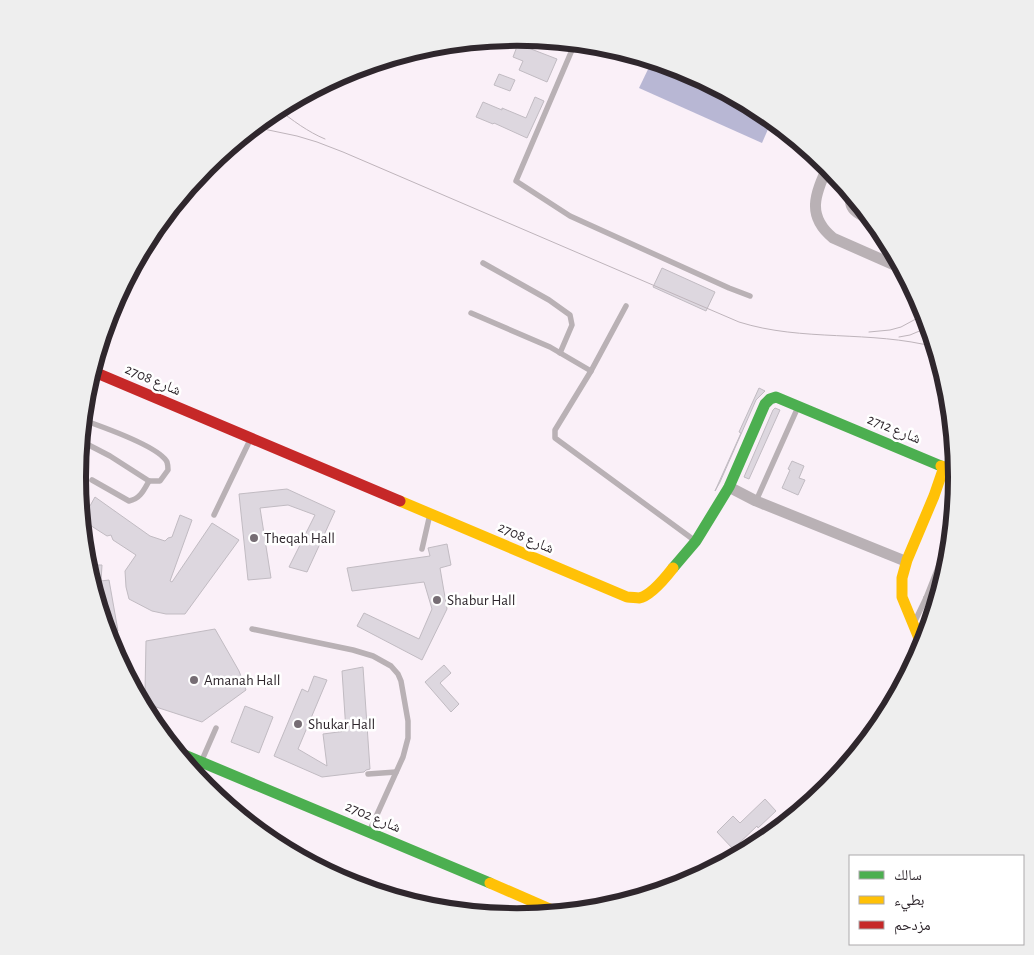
<svg xmlns="http://www.w3.org/2000/svg" width="1034" height="955" viewBox="0 0 1034 955" font-family="'Alegreya Sans','Noto Naskh Arabic',sans-serif">
	<style>
		.water { fill: #b8b7d4 }
		.building { fill: #ddd7df; stroke: #c1bbc2 }
		.lines { fill: none; stroke-linecap: round; stroke-linejoin: round }
		.lane { stroke: #b9b1b5; stroke-width: 5.5 }
		.street { stroke: #b9b1b5; stroke-width: 11 }
		.fast { stroke: #4caf50; stroke-width: 11 }
		.slow { stroke: #ffc107; stroke-width: 11 }
		.jam { stroke: #c62828; stroke-width: 11 }
		.tram { stroke: #beb4bb; stroke-width: 1 }
		.poi-dot { fill: #766d74; stroke: #fff; stroke-width: 2 }
		.labels { text-anchor: middle; dominant-baseline: central; stroke-width: 5; stroke-linejoin: round; paint-order: stroke }
		.street-label { font-size: 15px; fill: #2f272d; stroke: #fff }
		.poi-label { font-size: 15px; fill: #2f272d; stroke: #fff; text-anchor: start }
		.rim { fill: none; stroke: #2f272d; stroke-width: 6 }
	</style>
	<rect width="100%" height="100%" fill="#faf0f8"/>
	<polygon class="water" points="652,61 686,71 762,112 772,120 762,143 639,88"/>
	<g class="building">
		<polygon points="518,44 557,59 547,82 519,70 523,61 513,57"/>
		<polygon points="499,74 515,80 510,91 494,85"/>
		<polygon points="535,97 544,101 527,138 494,123 493,124 476,117 483,102 502,110 502,108 526,118"/>
		<polygon points="662,268 715,292 706,311 653,287"/>
		<polygon points="759,388 765,391 756,400 720,482 715,491 741,433 739,432"/>
		<polygon points="775,408 780,410 749,479 744,477 773,410"/>
		<polygon points="792,461 804,466 799,478 805,480 798,495 782,488 790,470 788,469"/>
		<polygon points="287,489 335,511 307,572 289,567 315,515 288,505 260,508 271,578 248,580 239,494"/>
		<polygon points="95,497 150,536 165,541 168,538 172,537 180,515 192,520 170,581 172,582 212,523 239,540 185,614 166,614 152,611 129,599 126,587 125,571 136,555 113,540 111,535 107,536 82,520"/>
		<polygon points="447,544 451,565 440,568 447,609 422,660 357,626 364,613 419,639 432,609 424,582 352,591 347,568 430,556 428,548"/>
		<polygon points="86,565 102,565 101,581 109,580 118,631 108,637"/>
		<polygon points="215,629 239,671 246,690 202,722 156,707 145,692 146,641"/>
		<polygon points="444,665 451,673 440,683 459,704 451,712 425,682"/>
		<polygon points="363,667 370,769 366,770 364,772 322,777 274,756 302,689 308,692 314,676 327,680 298,749 327,766 323,734 346,731 342,671"/>
		<polygon points="245,706 273,717 259,753 231,742"/>
		<polygon points="765,799 776,811 758,828 757,826 733,849 717,832 733,816 740,823"/>
	</g>
	<g class="lines">
		<g class="lane">
			<polyline points="575,43 516,181 570,216 729,288 750,296"/>
			<path d="M850,193C841,213 863,219 877,226"/>
			<polyline points="483,263 549,300 570,315 572,325 560,353"/>
			<polyline points="626,306 591,371 555,430 555,438 694,540"/>
			<polyline points="471,313 550,347 591,371"/>
			<path d="M81,441L110,456L149,481H160L168,470C168,468 168,465 167,462C159,446 100,426 83,420"/>
			<path d="M92,480L129,501C140,499 144,490 149,481"/>
			<polyline points="756,501 798,407"/>
			<polyline points="214,515 250,440"/>
			<polyline points="422,549 430,514"/>
			<polyline points="926,598 934,612"/>
			<polyline points="915,621 926,598 952,532"/>
			<polyline points="252,629 353,650 373,656 391,666 398,674 401,681 408,721 408,738 403,757 370,830"/>
			<polyline points="202,760 216,728"/>
			<polyline points="368,774 396,772"/>
		</g>
		<g class="street">
			<path d="M828,166C815,194 806,216 833,238L901,268"/>
			<polyline points="944,467 956,471"/>
			<polyline points="729,487 756,501 905,561"/>
		</g>
		<g class="fast">
			<polyline points="673,568 696,541 729,487 765,404 770,399 776,397 941,466"/>
			<polyline points="175,751 490,883"/>
		</g>
		<g class="slow">
			<path d="M400,501L627,597C631,597 636,598 639,598C651,596 666,577 673,568"/>
			<polyline points="923,648 902,597 902,578 907,560 934,496 944,467 941,466"/>
			<polyline points="490,883 559,913"/>
		</g>
		<polyline class="jam" points="92,371 400,501"/>
		<g class="tram">
			<path d="M278,109C292,120 308,132 325,139"/>
			<path d="M254,127L297,136L317,142L343,152L739,322C802,342 871,330 935,347"/>
			<polyline points="869,332 890,330 901,327 925,314"/>
			<polyline points="899,337 910,335 929,327"/>
		</g>
	</g>
	<g class="poi-dot">
		<circle cx="254" cy="538" r="5"/>
		<circle cx="437" cy="600" r="5"/>
		<circle cx="194" cy="680" r="5"/>
		<circle cx="298" cy="724" r="5"/>
	</g>
	<g class="labels">
		<g class="street-label">
			<text transform="translate(153 380) rotate(23)">شارع 2708</text>
			<text transform="translate(894 429) rotate(22)">شارع 2712</text>
			<text transform="translate(526 538) rotate(23)">شارع 2708</text>
			<text transform="translate(373 817) rotate(23)">شارع 2702</text>
		</g>
		<g class="poi-label">
			<text x="264" y="538">Theqah Hall</text>
			<text x="447" y="600">Shabur Hall</text>
			<text x="204" y="680">Amanah Hall</text>
			<text x="308" y="724">Shukar Hall</text>
		</g>
	</g>
	<path d="M0 0H1034V955H0ZM86 477a431 431 0 1 1 862 0a431 431 0 1 1-862 0Z" fill="#eee" fill-rule="evenodd"/>
	<path class="rim" d="M86 477a431 431 0 1 1 862 0a431 431 0 1 1-862 0Z"/>
	<rect x="849" y="855" width="175" height="90" fill="#ffffff" stroke="#aca9ab"/>
	<rect x="859" y="871" width="25" height="8" fill="#4caf50" stroke="#aca9ab"/>
	<text x="894" y="880" font-size="15" fill="#2f272d">سالك</text>
	<rect x="859" y="896" width="25" height="8" fill="#ffc107" stroke="#aca9ab"/>
	<text x="894" y="905" font-size="15" fill="#2f272d">بطيء</text>
	<rect x="859" y="921" width="25" height="8" fill="#c62828" stroke="#aca9ab"/>
	<text x="894" y="930" font-size="15" fill="#2f272d">مزدحم</text>
</svg>
